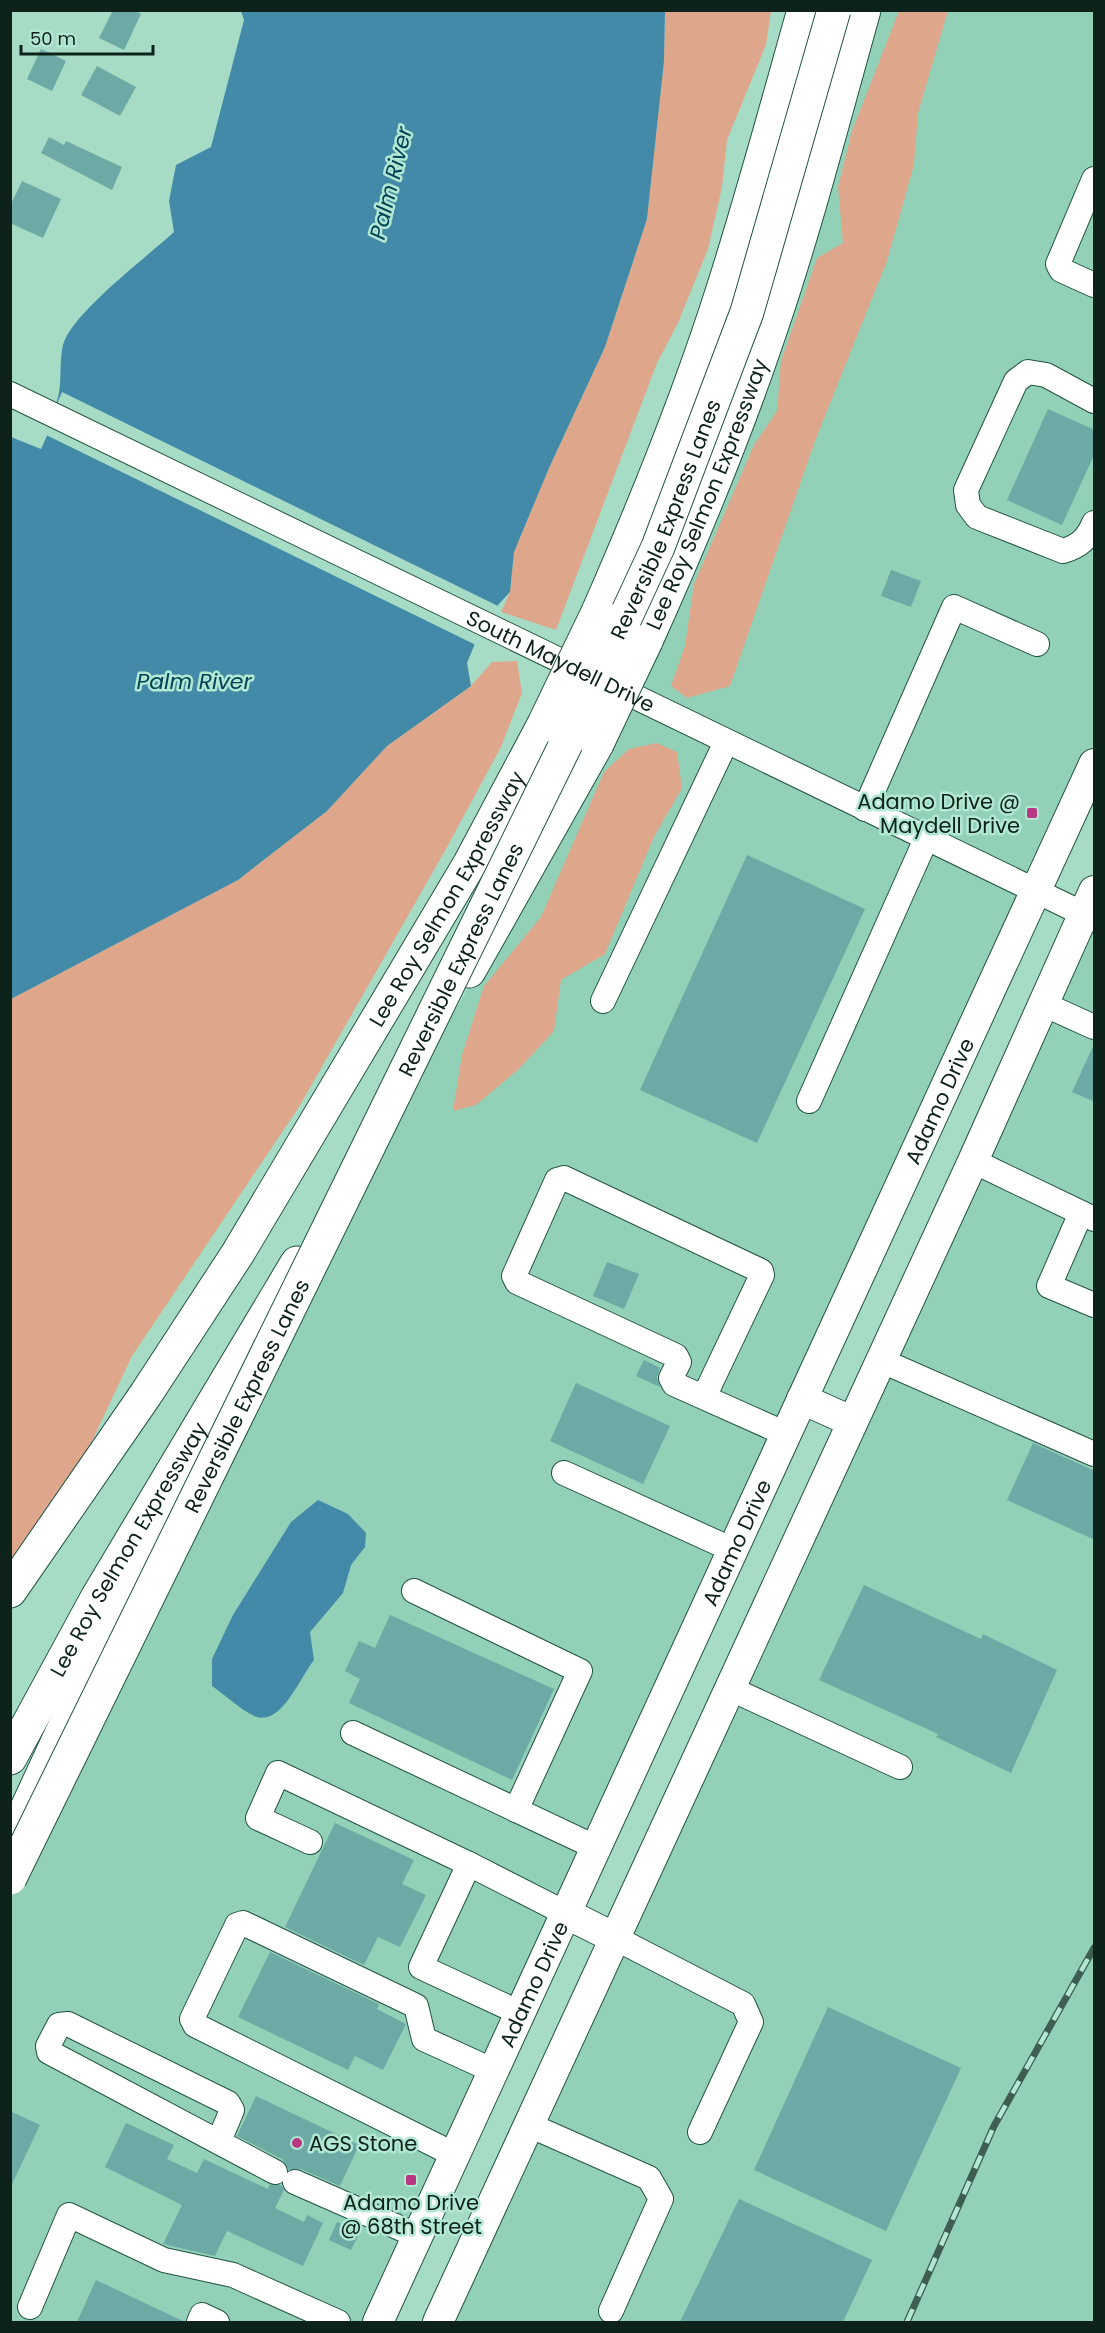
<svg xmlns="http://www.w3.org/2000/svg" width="1105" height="2333" viewBox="0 0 1105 2333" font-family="Poppins,sans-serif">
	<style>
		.built { fill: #92d0b8 }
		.green { fill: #dea78b }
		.water { fill: #438aa8 }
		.pier { fill: #a6dbc6 }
		.building { fill: #6eaaa5 }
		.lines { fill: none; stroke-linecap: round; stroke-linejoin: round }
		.minor-casing { stroke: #215443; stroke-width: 26 }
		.major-casing { stroke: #215443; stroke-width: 32 }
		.highway-casing { stroke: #215443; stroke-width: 35 }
		.minor { stroke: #fff; stroke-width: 24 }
		.major { stroke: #fff; stroke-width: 30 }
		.highway { stroke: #fff; stroke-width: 33 }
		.rail-casing { stroke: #3e5e52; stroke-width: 7 }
		.rail { stroke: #b2e8d3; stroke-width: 4.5; stroke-dasharray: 14; stroke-linecap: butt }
		.highway-bridge-casing { stroke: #215443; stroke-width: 35; stroke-linecap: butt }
		.highway-bridge { stroke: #fff; stroke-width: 33 }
		.poi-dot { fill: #b73782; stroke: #b2e8d3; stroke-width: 2 }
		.labels { text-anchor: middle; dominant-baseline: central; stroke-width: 5; stroke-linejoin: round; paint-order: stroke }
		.street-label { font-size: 21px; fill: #0c221a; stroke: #b2e8d3 }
		.poi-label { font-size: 21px; fill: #0c221a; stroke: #b2e8d3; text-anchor: end }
		.water-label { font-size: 22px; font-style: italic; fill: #014257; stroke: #b2e8d3 }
	</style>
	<rect width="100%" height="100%" fill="#a6dbc6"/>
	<g class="built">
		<polygon points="870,11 1094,11 1094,764 1037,891 633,690"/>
		<polygon points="633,695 1038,898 382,2322 11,2322 11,1880 292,1289 555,840"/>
		<polygon points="1094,912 1094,2322 448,2322"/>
	</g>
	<g class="green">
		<polygon points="665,11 771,11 766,45 727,140 722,187 708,249 678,323 657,363 556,630 501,612 510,592 514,552 549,468 605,347 647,219 664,61"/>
		<polygon points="899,11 948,11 918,113 914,165 887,261 815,441 730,686 687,698 671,686 685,646 694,584 754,445 777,411 781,361 817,258 843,243 838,187 852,131"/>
		<polygon points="517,661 522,693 501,747 446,849 299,1107 132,1356 79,1469 11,1586 11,999 238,880 327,811 387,746 471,686 492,662"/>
		<polygon points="657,743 677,752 682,788 654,837 605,954 561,980 554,1031 519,1069 476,1105 453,1111 462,1055 484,986 541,917 604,772 629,749"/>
	</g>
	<g class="water">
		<path d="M241,11H665L664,61L647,219L605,347L549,468L514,552L510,592L485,619L467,663L471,686L387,746L327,811L238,880L11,999V437L41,449L58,411L54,409C64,388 58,367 63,345C71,314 148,256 174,232L169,201L176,165L211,147L244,20Z"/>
		<path d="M318,1500L348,1514L366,1533L365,1547L351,1565L343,1593L310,1632L314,1660C300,1677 281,1728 254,1716C240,1709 225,1695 212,1686V1659L233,1615L291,1522Z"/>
	</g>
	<polygon class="pier" points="62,392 500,607 490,619 478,646 44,434"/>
	<g class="building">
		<polygon points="113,10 134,10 141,14 124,50 99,38"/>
		<polygon points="41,49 66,61 52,91 27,79"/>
		<polygon points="97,66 136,87 120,116 81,95"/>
		<polygon points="49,137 64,145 66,141 122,167 112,190 41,153"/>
		<polygon points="22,181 61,199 43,238 10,223 10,206"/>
		<polygon points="1048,409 1095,430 1095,453 1062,525 1007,500"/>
		<polygon points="891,570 921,581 911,607 881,596"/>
		<polygon points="747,855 865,909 757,1143 640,1090"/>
		<polygon points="1095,1042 1095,1102 1072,1092"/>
		<polygon points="607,1262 639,1274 624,1309 593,1296"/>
		<polygon points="644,1360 660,1368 657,1377 660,1387 636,1376"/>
		<polygon points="576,1383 670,1426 643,1484 550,1441"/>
		<polygon points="1033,1443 1095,1471 1095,1540 1007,1500"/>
		<polygon points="864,1585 981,1639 983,1634 1057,1670 1011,1773 936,1737 938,1734 819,1680"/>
		<polygon points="390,1615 554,1689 512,1780 349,1703 360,1679 345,1671 359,1641 375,1648"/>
		<polygon points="335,1823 414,1860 402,1884 426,1895 400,1947 378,1937 364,1965 285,1927"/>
		<polygon points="270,1952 379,2004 377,2009 406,2024 383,2070 355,2056 348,2070 238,2017"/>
		<polygon points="828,2007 961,2068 886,2231 754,2170"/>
		<polygon points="256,2096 359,2145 340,2186 301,2169 289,2170 282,2159 237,2136"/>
		<polygon points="10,2111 40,2125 10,2188"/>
		<polygon points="126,2123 174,2145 167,2159 197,2173 204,2159 268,2189 269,2185 281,2185 284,2190 275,2208 304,2222 307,2215 323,2223 303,2266 227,2231 215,2256 163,2244 182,2205 105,2167"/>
		<polygon points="739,2199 872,2260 843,2322 680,2322"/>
		<polygon points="337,2222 360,2232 351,2250 329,2240"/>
		<polygon points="96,2280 185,2322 77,2322"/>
	</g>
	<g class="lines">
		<defs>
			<g id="minor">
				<polyline points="1094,179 1058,264 1061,270 1094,285"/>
				<path id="s1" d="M10,394L1094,919"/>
				<path d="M1094,401L1046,375L1028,372L1016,381L966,490L968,505L977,517L1063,551C1080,546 1087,539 1094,523"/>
				<polyline points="865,809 954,607 1037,644"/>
				<polyline points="603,1001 726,742"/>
				<polyline points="1043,1004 1094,1027"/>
				<polyline points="809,1101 926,839"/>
				<polyline points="973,1161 1094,1219"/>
				<polyline points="1081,1213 1049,1286 1094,1305"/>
				<polyline points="880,1360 1094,1454"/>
				<polyline points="704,1397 762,1275 761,1271 564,1178 557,1180 514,1276 517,1282 676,1356 679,1362 671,1378 674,1384 786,1434"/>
				<polyline points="564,1473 733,1550"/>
				<polyline points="414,1591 580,1671 516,1810"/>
				<polyline points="729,1688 900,1767"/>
				<polyline points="353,1733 597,1848"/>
				<polyline points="10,1834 90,1661 174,1500"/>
				<polyline points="310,1842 258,1818 278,1773 469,1864"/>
				<polyline points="615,1938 743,2004 751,2022 700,2132"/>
				<polyline points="520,2013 421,1967 469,1864 567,1914"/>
				<polyline points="529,2125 649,2178 661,2199 611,2311"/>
				<polyline points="219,2141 232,2110 228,2103 68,2024 59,2025 48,2046 49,2052 275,2172"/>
				<polyline points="455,2155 195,2025 192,2019 237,1925 243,1923 416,2006 424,2039 494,2071"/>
				<polyline points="295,2182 418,2236"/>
				<polyline points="30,2307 69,2215 164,2260 233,2275 338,2322"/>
				<polyline points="199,2322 202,2315 217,2322"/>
			</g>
			<g id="major">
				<polyline points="802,1399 851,1421"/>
				<polyline points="567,1914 615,1938"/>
				<path id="s2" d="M378,2322L1094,764"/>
				<polyline points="438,2322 973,1161 1094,891"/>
			</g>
			<g id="highway">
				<path d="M598,612C645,505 689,397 724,286C753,195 778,102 804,10"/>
				<path id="s3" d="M646,641C691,541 733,441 768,337C805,230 833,120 864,10"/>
				<polyline points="469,971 597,744"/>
				<path id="s4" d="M10,1591L146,1394L238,1253L469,865L543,726"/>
				<path id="s5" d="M10,1758L97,1598L297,1263"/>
			</g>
		</defs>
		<use href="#minor" class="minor-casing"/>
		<use href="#major" class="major-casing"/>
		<use href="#highway" class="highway-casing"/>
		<use href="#minor" class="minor"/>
		<use href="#major" class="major"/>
		<use href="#highway" class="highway"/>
		<defs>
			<polyline id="rail" points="907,2322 994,2126 1094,1948"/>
		</defs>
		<use href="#rail" class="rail-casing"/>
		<use href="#rail" class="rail"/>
		<defs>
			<g id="highway-bridge">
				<polyline points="543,726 598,612"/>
				<polyline points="597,744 646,641"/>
				<path id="s6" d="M10,1878L583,709L658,547L747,312L834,10"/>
			</g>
		</defs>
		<use href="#highway-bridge" class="highway-bridge-casing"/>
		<use href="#highway-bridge" class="highway-bridge"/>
	</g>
	<g class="poi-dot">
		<rect x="1026" y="807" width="12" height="12" rx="3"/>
		<circle cx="297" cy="2143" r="6"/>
		<rect x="405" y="2174" width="12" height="12" rx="3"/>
	</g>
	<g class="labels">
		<g class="street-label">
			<text stroke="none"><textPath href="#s3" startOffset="159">Lee Roy Selmon Expressway</textPath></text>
			<text stroke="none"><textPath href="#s6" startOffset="1509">Reversible Express Lanes</textPath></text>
			<text stroke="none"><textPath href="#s1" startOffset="612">South Maydell Drive</textPath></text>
			<text stroke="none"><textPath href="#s4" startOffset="819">Lee Roy Selmon Expressway</textPath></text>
			<text stroke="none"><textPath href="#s6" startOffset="1023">Reversible Express Lanes</textPath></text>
			<text stroke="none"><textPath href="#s2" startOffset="1344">Adamo Drive</textPath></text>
			<text stroke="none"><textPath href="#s6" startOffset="537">Reversible Express Lanes</textPath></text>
			<text stroke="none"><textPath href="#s2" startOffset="858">Adamo Drive</textPath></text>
			<text stroke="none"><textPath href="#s5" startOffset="240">Lee Roy Selmon Expressway</textPath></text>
			<text stroke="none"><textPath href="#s2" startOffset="372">Adamo Drive</textPath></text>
		</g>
		<g class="poi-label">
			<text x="1020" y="801">Adamo Drive @<tspan x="1020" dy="24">Maydell Drive</tspan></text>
			<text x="309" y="2143" text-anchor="start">AGS Stone</text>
			<text x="411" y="2202" text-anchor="middle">Adamo Drive<tspan x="411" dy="24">@ 68th Street</tspan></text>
		</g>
		<g class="water-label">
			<text transform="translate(391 183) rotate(-76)">Palm River</text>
			<text x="194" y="681">Palm River</text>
		</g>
	</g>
	<rect width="1105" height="2333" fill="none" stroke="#0c221a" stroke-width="24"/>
	<path d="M21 45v9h132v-9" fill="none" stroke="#0c221a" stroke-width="3"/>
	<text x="30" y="45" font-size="18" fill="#0c221a" stroke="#b2e8d3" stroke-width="4.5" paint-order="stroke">50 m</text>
</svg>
